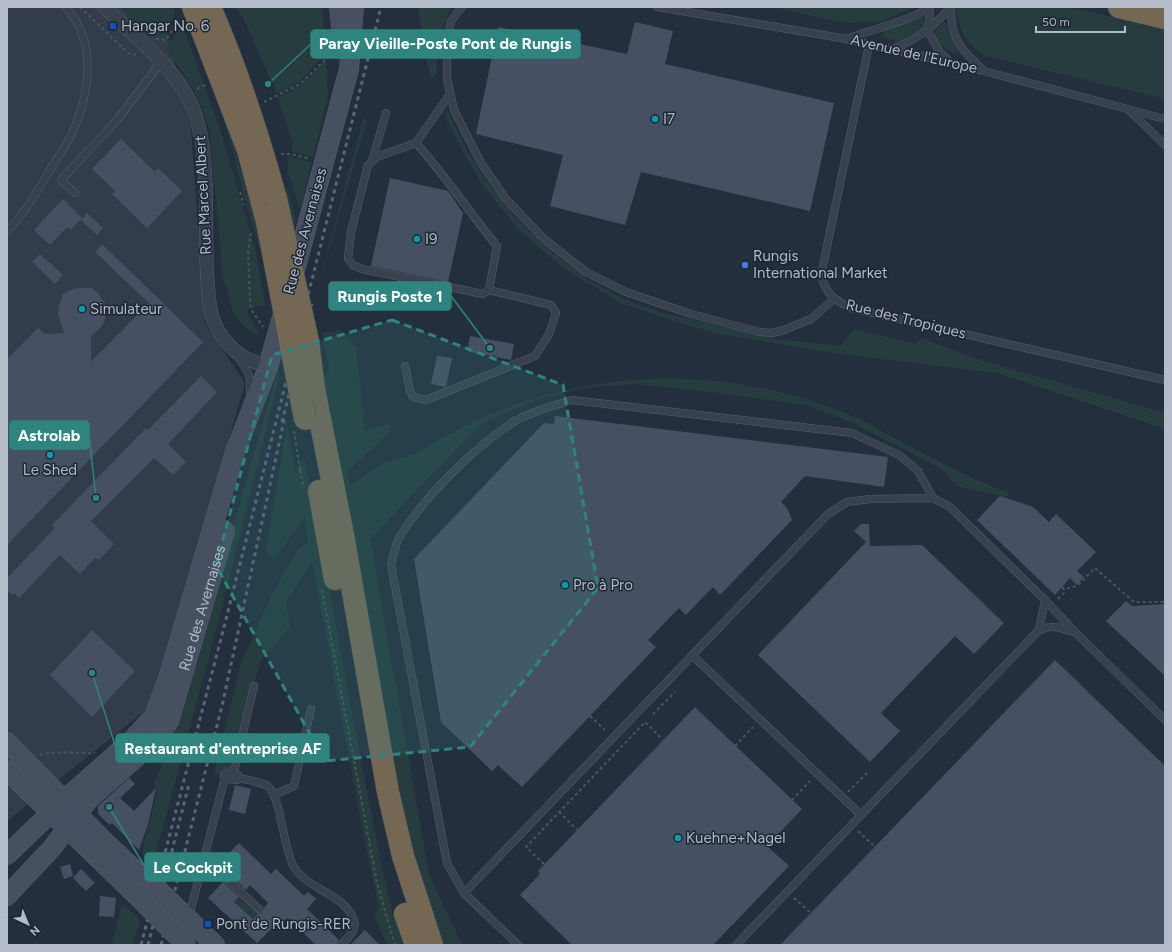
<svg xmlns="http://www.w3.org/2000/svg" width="1172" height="952" viewBox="0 0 1172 952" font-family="Figtree,sans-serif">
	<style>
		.airport { fill: #323c4b }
		.green { fill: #263c3f }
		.building { fill: #455162 }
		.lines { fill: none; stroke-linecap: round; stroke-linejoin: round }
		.lane-casing { stroke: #565f6c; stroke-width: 8 }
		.street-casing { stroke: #565f6c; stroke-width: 14 }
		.secondary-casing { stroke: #565f6c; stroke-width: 20 }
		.highway-casing { stroke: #434c59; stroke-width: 23 }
		.path { stroke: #44595c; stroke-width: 2; stroke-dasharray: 3 3; stroke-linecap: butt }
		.lane { stroke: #38414e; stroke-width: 7 }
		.street { stroke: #38414e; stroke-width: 13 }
		.secondary { stroke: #465061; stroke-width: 19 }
		.highway { stroke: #746855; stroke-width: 22 }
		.rail { stroke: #5a6575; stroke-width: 3; stroke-dasharray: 4 4; stroke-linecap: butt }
		.secondary-bridge-casing { stroke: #565f6c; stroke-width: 20; stroke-linecap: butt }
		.highway-bridge-casing { stroke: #434c59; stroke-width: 23; stroke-linecap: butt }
		.path-bridge { stroke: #44595c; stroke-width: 2; stroke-dasharray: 3 3; stroke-linecap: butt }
		.secondary-bridge { stroke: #465061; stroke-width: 19 }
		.highway-bridge { stroke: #746855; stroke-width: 22 }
		.marked { fill: #308480; fill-opacity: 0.2; stroke: #308480; stroke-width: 3; stroke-dasharray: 8 5; stroke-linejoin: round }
		.transit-dot { fill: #1a4fb4; stroke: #1d2633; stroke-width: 1.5 }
		.culture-dot { fill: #0f9aa8; stroke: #1d2633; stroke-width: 1.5 }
		.shop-dot { fill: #3f7fe0; stroke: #1d2633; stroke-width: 1.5 }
		.labels { text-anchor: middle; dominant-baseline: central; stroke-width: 3; stroke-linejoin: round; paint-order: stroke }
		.poi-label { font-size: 15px; fill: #b4bcc9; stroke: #1d2633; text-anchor: start }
		.street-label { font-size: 15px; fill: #b4bcc9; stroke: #1d2633 }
		.leader { fill: none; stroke: #308480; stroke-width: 1.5 }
		.callout-dot { fill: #308480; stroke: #1d2633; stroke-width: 1.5 }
		.callout { fill: #308480; stroke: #308480; stroke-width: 1.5 }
		.callout-label { font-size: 16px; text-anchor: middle; font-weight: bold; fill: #fff }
	</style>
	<rect width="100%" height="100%" fill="#242f3e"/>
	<polygon class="airport" points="7,7 152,7 167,33 191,129 205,324 245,383 152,705 7,821"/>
	<g class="green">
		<polygon points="121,7 173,7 175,11 165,36 149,37"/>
		<path d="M181,7H186L225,105L235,150L275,287C249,231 239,168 221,109C210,75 196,40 181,7Z"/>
		<polygon points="235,7 321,7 327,53 299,82 277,94 243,17"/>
		<polygon points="418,7 451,7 439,36 436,75 431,78 424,50"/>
		<polygon points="772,7 915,7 882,21 846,23"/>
		<path d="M956,7H1070L1165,30V99L987,56C964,44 960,32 956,7Z"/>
		<path d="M923,15L924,27C914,38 895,47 882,35L884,31Z"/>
		<path d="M944,22L947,24L950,36L959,54C949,53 935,43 935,31Z"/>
		<path d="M183,26L223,138L256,252L265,305L248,309L247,313L259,334L258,335C243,328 232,315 229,298C228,291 227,287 223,280L210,133C203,100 186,76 166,49L179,29Z"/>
		<polygon points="326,60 328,96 313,157 292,152 292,140 278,98 302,84"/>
		<polygon points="448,111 467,151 482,174 513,215 546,247 588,280 626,300 667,314 775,339 841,346 854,329 915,344 921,338 980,360 1165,413 1165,429 997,373 840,354 714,333 671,320 621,303 570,272 550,257 518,229 482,184 465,155 444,115"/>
		<polygon points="363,119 367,120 315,299"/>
		<polygon points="288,156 312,162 300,210 290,178 287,174"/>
		<polygon points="286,184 296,219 292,233 287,213"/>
		<path d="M340,330L356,348L365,431L390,424L389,433L348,471L350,485L346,490C357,479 373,468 387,462C399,457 414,456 424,449C552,368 709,358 848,414C865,421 880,430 896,439C933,458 969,478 1008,493V497L956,486L946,473L932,464L844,419L805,405L703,391L634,384L584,388L550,396L528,403L482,423L370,539L429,874L462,945H444L422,881L396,793L320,383L329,369L322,333Z"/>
		<polygon points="278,370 279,377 219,619 152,868 142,852 157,793 154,784 165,756 160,746 207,618"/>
		<path d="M287,423L295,470L304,458C327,569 345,681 367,792C378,842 385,896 403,945H387L374,915L379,909L362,827L312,562L286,603L290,627L261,660L227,775L214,774L241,663L272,594L298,549L308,542L304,518L274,560L266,550Z"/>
		<polygon points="241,895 259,912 255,917 250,917 234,902"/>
		<polygon points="122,903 140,920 133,945 112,945"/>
	</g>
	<g class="building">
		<polygon points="635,22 673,31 665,64 834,103 810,211 641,172 625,225 550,206 563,155 476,134 498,27 627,54"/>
		<polygon points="121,139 155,172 158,168 182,191 147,228 112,194 115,191 92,169"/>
		<polygon points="390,178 448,191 463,213 448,282 371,266"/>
		<polygon points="63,199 82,218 71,230 67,227 50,245 34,230"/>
		<polygon points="87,213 103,228 97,235 81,220"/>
		<polygon points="102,244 203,342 7,545 7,359 38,328 45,334 64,333 58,314 59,306 63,294 75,288 91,288 97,292 106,305 105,320 101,327 91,336 91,362 149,303 95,252"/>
		<polygon points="40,254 63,275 55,284 32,262"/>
		<polygon points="470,336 514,344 511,360 467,351"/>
		<polygon points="437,356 452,358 446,387 431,384"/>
		<polygon points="201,376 217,392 168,444 186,462 173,475 154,458 91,521 114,544 99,560 95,558 80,574 60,555 19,598 14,593 12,595 7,590 7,578 55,528 52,525 146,428 148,430"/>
		<polygon points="555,416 888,457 884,487 805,476 781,502 787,508 792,520 720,595 713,587 686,615 679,608 648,640 656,647 522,787 498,765 492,771 441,722 414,559 544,423 554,424"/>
		<polygon points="1000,496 1033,507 1049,522 1056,514 1096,552 1077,571 1084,577 1077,585 1070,578 1055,595 977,520"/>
		<polygon points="861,524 869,524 870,546 922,545 1004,623 974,654 955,636 881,713 900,731 870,762 758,655 866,542 854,531"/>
		<polygon points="1126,601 1132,606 1165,604 1165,676 1106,621"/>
		<polygon points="92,630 135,671 92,717 50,675"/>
		<polygon points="1055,660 1165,766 1165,945 780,945"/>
		<polygon points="695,707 802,809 767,846 789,866 713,945 572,945 520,895 540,874 538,871"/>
		<polygon points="129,778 135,784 120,798 134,811 156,788 148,824 139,850 112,823 110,825 98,814 98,806"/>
		<polygon points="235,785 251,789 245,814 229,810"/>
		<polygon points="239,843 271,874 276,869 304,896 308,892 316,899 307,909 339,940 336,945 316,945 288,918 282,923 280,920 257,943 208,898 223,882 239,897 234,902 253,919 258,914 262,913 264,908 268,903 250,885 246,890 230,875 235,870 223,859"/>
		<polygon points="70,864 73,876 64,879 60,867"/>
		<polygon points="81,869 95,883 86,891 73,878"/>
		<polygon points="100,896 116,898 114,917 99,916"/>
		<polygon points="365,930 380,945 350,945"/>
	</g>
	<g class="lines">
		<defs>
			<g id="lane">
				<polyline points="462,7 451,21 447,44 447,79 454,110 481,163 506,199 544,239 586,272 626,292 691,314 760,332 772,333 784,330 811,319 834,299"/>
				<polyline points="658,7 847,39 984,71 1165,119"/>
				<polyline points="930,7 928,31 939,51 950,62"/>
				<path d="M951,7C951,41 960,48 984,71"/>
				<path d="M847,39C875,28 905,23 930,7"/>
				<path d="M869,45L821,275C826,294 834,300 851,308L1165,380"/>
				<path d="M892,49C918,39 932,28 951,7"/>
				<polyline points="1129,110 1165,145"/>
				<path d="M416,143C445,175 469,212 497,246L489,290L483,294L362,269L353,265L348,259L351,232L368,165L379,156L416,143L450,94"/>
				<polyline points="372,161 386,113"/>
				<polyline points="75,193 61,180 118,119 161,62"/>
				<path d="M7,232C23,215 35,195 47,175C56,160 68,144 75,127C90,89 97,39 65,7"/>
				<path d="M238,357C247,370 252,376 250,392"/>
				<polyline points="405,366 410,391 413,397 426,400 535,356 549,334 556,313 551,305 489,290"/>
				<polyline points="1039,630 1045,600"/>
				<polyline points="692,655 860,814"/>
				<path d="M236,777C246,780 257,781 266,785C281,792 283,850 294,867C309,891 344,893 354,920C358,930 347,938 341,945"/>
				<polyline points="273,795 294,786 311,709"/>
				<polyline points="203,860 215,868 259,909"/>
				<polyline points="464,893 828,514 847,502 870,499 933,498 950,507 1045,600 1076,633"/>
				<polyline points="189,916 224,781 235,767 254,686"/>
				<path d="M518,945L464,893L447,863L391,565C393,556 395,546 399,538C423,498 475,446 515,421C532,411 553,406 572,400L852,433L899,455L918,471L933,498"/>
				<path d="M736,945L1039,630C1053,624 1062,628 1076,633L1165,720"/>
			</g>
			<g id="street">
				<path d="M104,7C136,37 181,72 195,114C211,162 204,221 207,271C208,286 208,302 212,316C215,327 223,339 231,347C241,358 255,362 268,367"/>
				<polyline points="227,776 236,777"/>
			</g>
			<g id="secondary">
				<polyline points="339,7 343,43"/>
				<polyline points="293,278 349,69 354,7"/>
				<polyline points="7,742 102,839 134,869 143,875"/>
				<polyline points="7,770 135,894"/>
				<polyline points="7,855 65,799 132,740 154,716 168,679 235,452 268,367 284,310"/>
				<path id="s1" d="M7,896L52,848L89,799L148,747L169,721L225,531"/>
				<polyline points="180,911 215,945"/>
				<polyline points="176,935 186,945"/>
			</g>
			<g id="highway">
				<polyline points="193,7 248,150 267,222"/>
				<path d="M210,7C237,69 258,134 276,199"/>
				<polyline points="1119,7 1165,18"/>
				<polyline points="314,389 343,535 388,792 403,856 432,945"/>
				<polyline points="319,491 335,579"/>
				<polyline points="405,914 416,945"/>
			</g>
		</defs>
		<use href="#lane" class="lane-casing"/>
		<use href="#street" class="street-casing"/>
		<use href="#secondary" class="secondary-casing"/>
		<use href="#highway" class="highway-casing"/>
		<g class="path">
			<polyline points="80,7 128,53 133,55 138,53"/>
			<polyline points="156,39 166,40 180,18"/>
			<polyline points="197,89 205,85"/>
			<polyline points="264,102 300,84 328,57 334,54"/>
			<polyline points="281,154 291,154 310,159"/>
			<polyline points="240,192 244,205"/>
			<polyline points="251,233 248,251 250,302 251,309 263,327"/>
			<polyline points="300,470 303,485"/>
			<polyline points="1062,587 1064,589 1077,586 1095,568 1134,602 1165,602"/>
			<polyline points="322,590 377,883 395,945"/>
			<polyline points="1058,599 1065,592 1064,589"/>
			<polyline points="653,714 675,692"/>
			<polyline points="590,716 605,730"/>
			<polyline points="735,746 753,727"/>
			<path d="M40,755C54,750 78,754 95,753"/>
			<polyline points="848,792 867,773"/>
			<polyline points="792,800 810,781"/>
			<polyline points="559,812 577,830"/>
			<polyline points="858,831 875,847"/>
			<polyline points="544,864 526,847 645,722 663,740"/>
			<polyline points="794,898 811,913"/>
		</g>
		<use href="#lane" class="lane"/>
		<use href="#street" class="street"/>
		<use href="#secondary" class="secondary"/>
		<use href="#highway" class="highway"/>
		<g class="rail">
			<polyline points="282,422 312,304"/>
			<polyline points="141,945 224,627 381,7"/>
			<polyline points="148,945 189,784"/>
			<polyline points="161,945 222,706 285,416"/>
		</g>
		<defs>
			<g id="secondary-bridge">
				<polyline points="143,875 180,911"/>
				<polyline points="135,894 176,935"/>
			</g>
			<g id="highway-bridge">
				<polyline points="276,199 308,341 314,389"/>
				<polyline points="267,222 305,419"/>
			</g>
		</defs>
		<use href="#secondary-bridge" class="secondary-bridge-casing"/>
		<use href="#highway-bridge" class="highway-bridge-casing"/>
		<polyline class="path-bridge" points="294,431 300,470"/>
		<use href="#secondary-bridge" class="secondary-bridge"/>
		<use href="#highway-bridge" class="highway-bridge"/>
	</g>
	<path class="marked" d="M392,320L563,385L598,588L470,747L325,761L216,566L272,355Z"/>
	<g class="transit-dot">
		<rect x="109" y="22" width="8" height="8" rx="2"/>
		<rect x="204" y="920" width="8" height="8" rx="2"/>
	</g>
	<g class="culture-dot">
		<circle cx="655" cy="119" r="4"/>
		<circle cx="417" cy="239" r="4"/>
		<circle cx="82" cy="309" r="4"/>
		<circle cx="50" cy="455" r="4"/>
		<circle cx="565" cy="585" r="4"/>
		<circle cx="678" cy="838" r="4"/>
	</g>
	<circle class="shop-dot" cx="745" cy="265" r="4"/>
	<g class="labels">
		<g class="poi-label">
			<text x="121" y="26">Hangar No. 6</text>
			<text x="663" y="119">I7</text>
			<text x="425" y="239">I9</text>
			<text x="753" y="256">Rungis<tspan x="753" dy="17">International Market</tspan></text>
			<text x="90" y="309">Simulateur</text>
			<text x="50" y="470" text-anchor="middle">Le Shed</text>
			<text x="573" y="585">Pro à Pro</text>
			<text x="686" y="838">Kuehne+Nagel</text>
			<text x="216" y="924">Pont de Rungis-RER</text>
		</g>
		<g class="street-label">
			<text transform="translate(914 54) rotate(13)">Avenue de l'Europe</text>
			<text transform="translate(203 195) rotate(-93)">Rue Marcel Albert</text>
			<text transform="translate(305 231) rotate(-75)">Rue des Avernaises</text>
			<text transform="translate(906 319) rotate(14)">Rue des Tropiques</text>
			<text stroke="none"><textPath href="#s1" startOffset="357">Rue des Avernaises</textPath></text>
		</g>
	</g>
	<path class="leader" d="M268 84L311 44M490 348L451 296M96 498L89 435M92 673L116 748M109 807L145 867"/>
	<g class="callout-dot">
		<circle cx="268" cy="84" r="4"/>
		<circle cx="490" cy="348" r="4"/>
		<circle cx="96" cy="498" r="4"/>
		<circle cx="92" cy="673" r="4"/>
		<circle cx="109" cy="807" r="4"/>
	</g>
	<g class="callout">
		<rect x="311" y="30" width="269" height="28" rx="4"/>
		<rect x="329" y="282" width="122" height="28" rx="4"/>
		<rect x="10" y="421" width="79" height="28" rx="4"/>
		<rect x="116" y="734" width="213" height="28" rx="4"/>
		<rect x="145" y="853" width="95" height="28" rx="4"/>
	</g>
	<g class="callout-label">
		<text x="445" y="49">Paray Vieille-Poste Pont de Rungis</text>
		<text x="390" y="302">Rungis Poste 1</text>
		<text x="49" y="441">Astrolab</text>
		<text x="223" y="754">Restaurant d'entreprise AF</text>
		<text x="193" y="873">Le Cockpit</text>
	</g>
	<rect width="1172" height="952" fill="none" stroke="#b4bcc9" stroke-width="16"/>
	<g transform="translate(28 924) rotate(136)" stroke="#1d2633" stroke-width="3" paint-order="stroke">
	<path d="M0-3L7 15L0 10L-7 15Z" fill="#b4bcc9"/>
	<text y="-6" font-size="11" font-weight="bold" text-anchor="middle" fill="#b4bcc9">N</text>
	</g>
	<path d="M1036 26v6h89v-6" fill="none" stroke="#b4bcc9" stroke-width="2"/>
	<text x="1042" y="26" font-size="12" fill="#b4bcc9" stroke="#1d2633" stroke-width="3" paint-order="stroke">50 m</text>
</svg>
